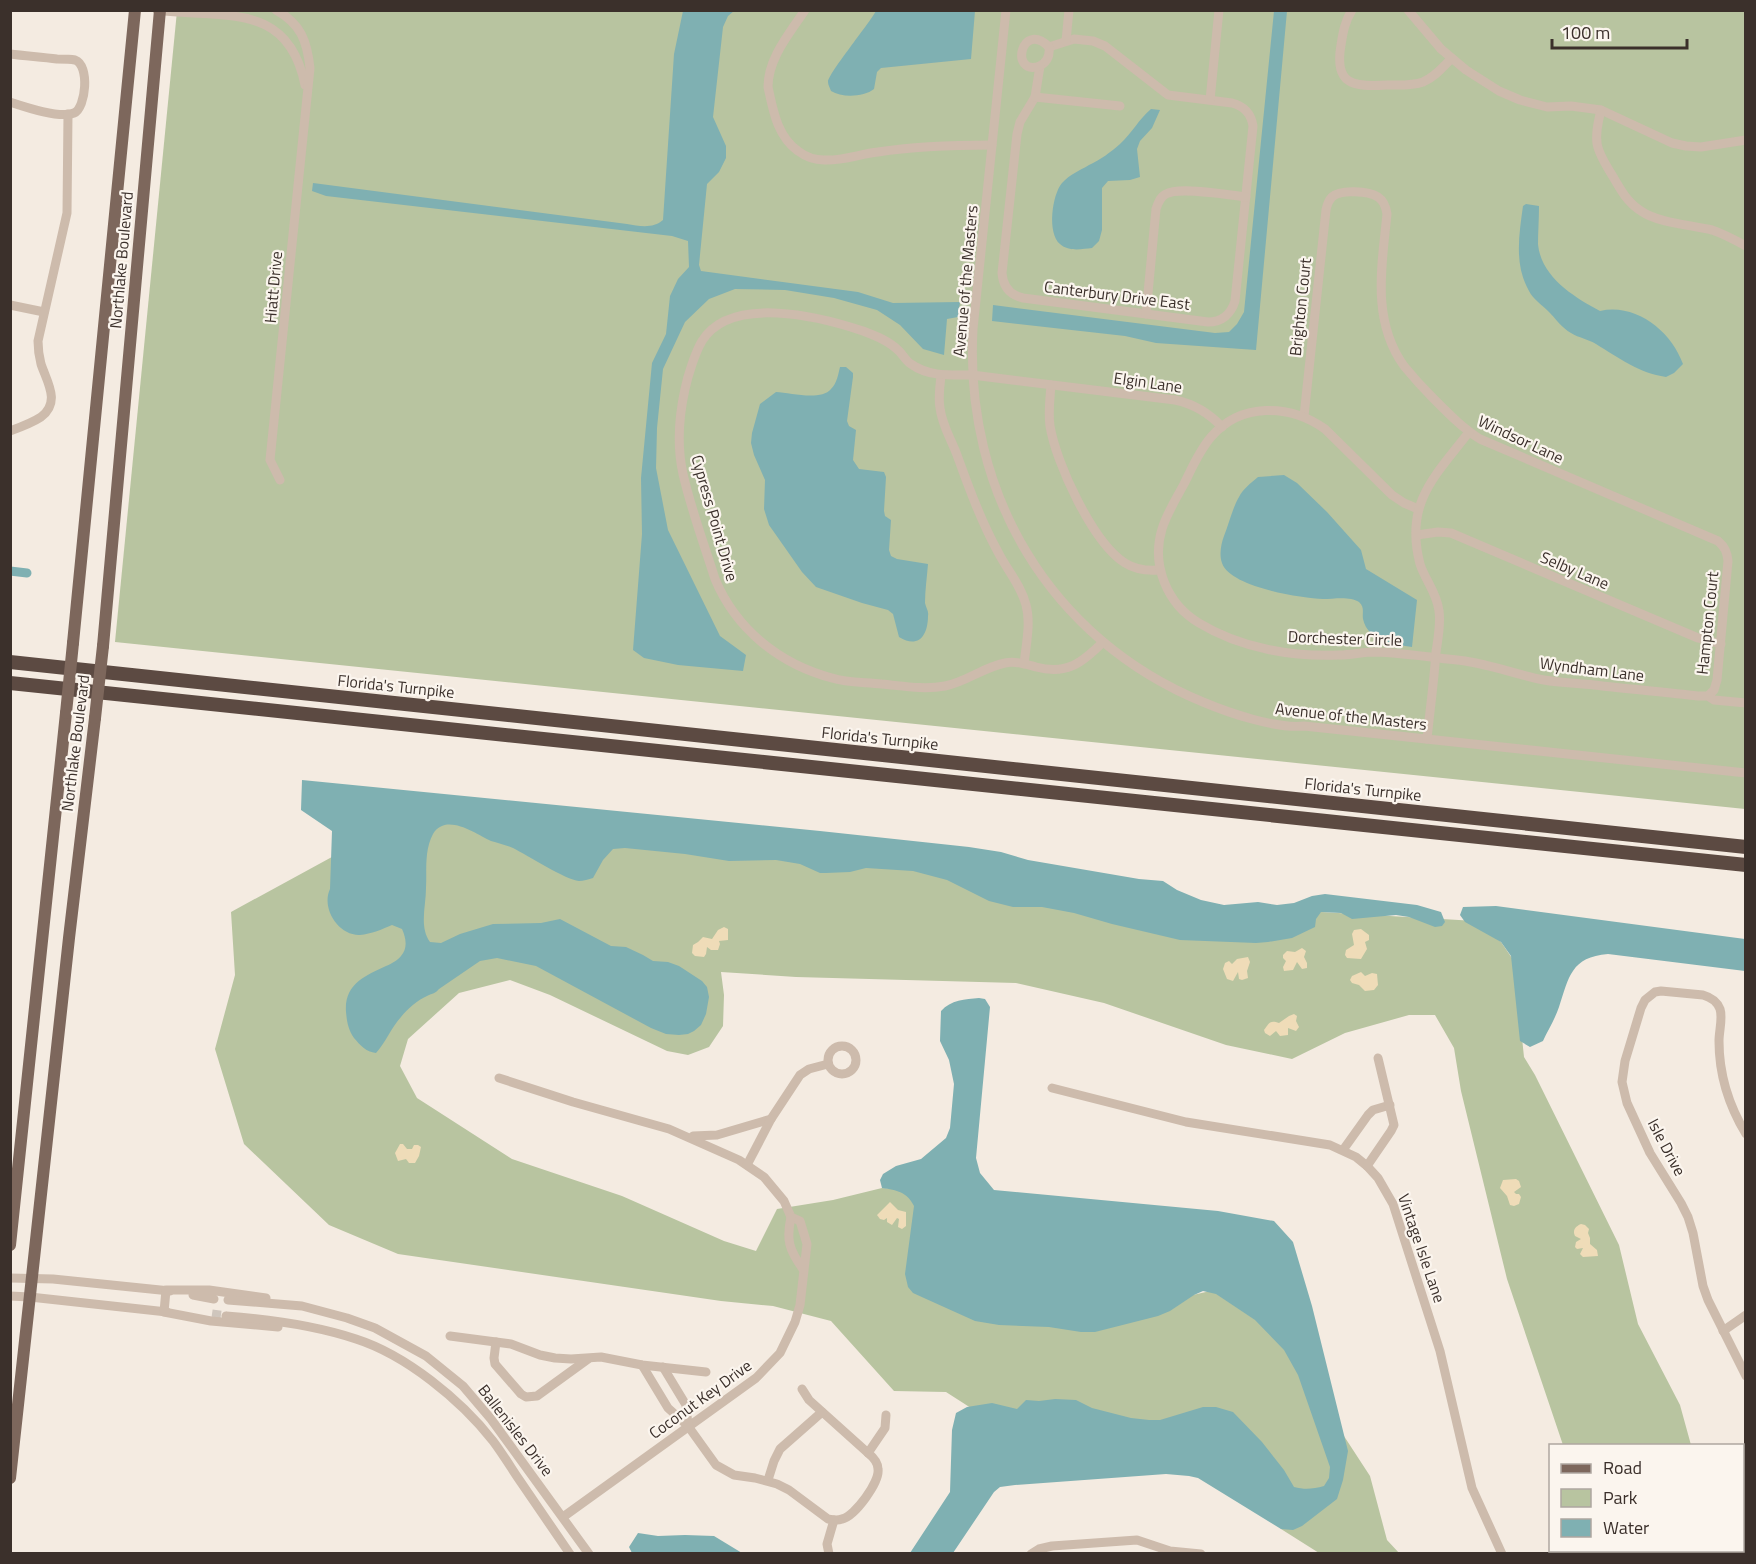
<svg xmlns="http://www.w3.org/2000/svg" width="1756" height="1564" viewBox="0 0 1756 1564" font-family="'Titillium Web',sans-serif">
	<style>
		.green { fill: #b8c4a0 }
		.sand { fill: #efdcb8 }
		.water { fill: #7fb0b2 }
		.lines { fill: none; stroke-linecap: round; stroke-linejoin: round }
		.canal { stroke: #7fb0b2; stroke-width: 9 }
		.minor-tunnel { stroke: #cfc6bd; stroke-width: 9; stroke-dasharray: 9 4.5; stroke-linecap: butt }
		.minor { stroke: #cdbbac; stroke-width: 9 }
		.major { stroke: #7d675c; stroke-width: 12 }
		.highway { stroke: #5c4a42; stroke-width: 14 }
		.major-bridge { stroke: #7d675c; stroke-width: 12 }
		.labels { text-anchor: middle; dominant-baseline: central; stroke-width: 4.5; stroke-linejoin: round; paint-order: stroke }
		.street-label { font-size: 16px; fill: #3b302b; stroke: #fbf5ee }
	</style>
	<rect width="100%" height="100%" fill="#f4ebe1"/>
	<g class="green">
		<polygon points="177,11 1745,11 1745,809 115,642"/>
		<polygon points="407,816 971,874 1168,932 1321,912 1476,921 1501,942 1514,961 1524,1057 1535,1075 1619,1245 1638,1324 1680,1405 1691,1445 1563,1445 1507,1279 1461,1091 1454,1048 1435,1015 1409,1015 1345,1033 1292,1059 1226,1045 1104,1003 1016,983 796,977 721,972 724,995 723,1026 709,1047 688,1055 667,1051 550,995 510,980 459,993 408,1039 400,1066 417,1098 512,1159 622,1196 724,1241 756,1251 777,1209 833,1200 882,1188 916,1190 1090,1319 1223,1288 1279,1330 1312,1387 1370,1476 1387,1540 1400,1554 1319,1553 1281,1529 1251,1444 1179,1425 985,1417 946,1392 894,1391 831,1321 773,1306 721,1301 398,1254 329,1225 244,1144 215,1049 235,975 231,912"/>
	</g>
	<g class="sand">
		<polygon points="724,927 728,929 728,940 719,941 720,944 718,950 711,950 707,947 706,954 704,957 695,956 692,953 693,945 698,942 703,937 712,939 718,930"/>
		<polygon points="1361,929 1369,935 1369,940 1365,942 1367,949 1361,959 1347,958 1345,955 1346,950 1354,945 1352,934 1354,930"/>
		<polygon points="1302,948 1306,951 1304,957 1307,963 1307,968 1302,969 1297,962 1293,970 1284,971 1283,967 1286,961 1283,958 1283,955 1287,951 1295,952"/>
		<polygon points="1248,957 1250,962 1247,971 1248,978 1242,980 1239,979 1238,972 1233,981 1227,979 1223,969 1225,963 1229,961 1232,964 1237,959"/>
		<polygon points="1361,972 1365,976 1372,973 1377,974 1378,985 1374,990 1365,991 1359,985 1352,983 1350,980 1352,976"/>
		<path d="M1294,1014L1297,1016L1296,1021L1299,1027L1296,1031L1288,1028V1035L1280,1036L1276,1031L1270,1036L1265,1033L1264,1030C1269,1023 1270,1020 1279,1023L1289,1016Z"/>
		<polygon points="400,1144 403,1144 407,1149 412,1149 414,1145 418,1145 421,1147 419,1156 415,1163 409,1163 406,1159 398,1161 395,1153"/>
		<polygon points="1516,1179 1519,1181 1521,1187 1514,1192 1516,1194 1519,1194 1521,1197 1519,1204 1514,1206 1510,1205 1507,1196 1500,1188 1503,1180"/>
		<polygon points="890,1202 898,1210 906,1212 906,1226 902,1229 898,1227 899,1219 897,1218 892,1225 887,1222 887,1218 884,1220 880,1219 877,1215"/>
		<path d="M1581,1224L1585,1225L1589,1229L1588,1233L1590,1238V1244L1597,1250L1598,1256L1583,1257L1580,1254L1583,1248L1577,1249L1575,1247L1576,1242L1581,1239L1575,1236C1572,1230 1576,1226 1581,1224Z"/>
	</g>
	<g class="water">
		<path d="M683,11H734L728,16L723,27L713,117L726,146V158L719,172L707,184L699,265L701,271L858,292L893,303L960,302L958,317L947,319L944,355L923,349L900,325L877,310L834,298L785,290L735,289L709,299L685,322L663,369L657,428L656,468L668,530L720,636L746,655L743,671L678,665L644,658L633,650L642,534L641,478L652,363L666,334L670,296L678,279L689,267L688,241L672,236L326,196L312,191L313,183L627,224C639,226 653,229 663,220L674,54Z"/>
		<path d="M876,11H975L971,59L881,68L877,72L874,89C864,97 842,98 831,91C830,88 828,85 828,82C828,74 869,24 876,11Z"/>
		<polygon points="1274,11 1287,11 1256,350 1156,343 1125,336 992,321 993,305 1215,333 1229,332 1237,324 1244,312"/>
		<path d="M1151,109L1160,110L1152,128L1140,141L1137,149L1140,177L1130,180L1108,181L1102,188V230L1099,241L1092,248C1082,249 1069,252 1060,244C1047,233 1052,195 1062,183C1070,174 1079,171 1089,165C1100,160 1111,152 1120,144C1132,133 1139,119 1151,109Z"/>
		<path d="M1526,204L1539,206C1539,219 1538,232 1538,244C1541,277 1574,297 1600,311C1636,303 1671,331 1683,364L1674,373L1666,377C1639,373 1619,358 1596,344C1588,339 1579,338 1571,333C1562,328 1556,319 1548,311C1542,305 1533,299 1529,291C1514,265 1519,235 1523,206Z"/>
		<path d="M840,367H846L853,373V377L847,421L849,426L856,430L853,460L859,469L884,472L886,477L884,511L885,516L891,520L889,550L891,556L897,559L928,564C927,577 925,590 925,603C926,608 929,611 928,616C928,636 918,649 899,637L893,614L888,610L862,603L816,587L802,572L769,525L764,509L765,480L754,455L751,443L752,433L760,404L776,392C791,393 821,401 831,389C837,383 838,375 840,367Z"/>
		<path d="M1284,475L1297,483L1327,512L1361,550L1366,569L1417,600L1412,647C1395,644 1368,642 1363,619C1362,613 1365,607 1359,602C1350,596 1334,599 1323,599C1300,598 1230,587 1222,563C1219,555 1221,544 1224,536C1229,524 1232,509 1239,497C1243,489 1251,483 1258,477Z"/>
		<path d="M302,780L820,831L969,847L1001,852L1028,860L1139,879L1163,881L1177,890L1201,900L1224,905L1258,902L1277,905L1294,903L1312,896L1325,894L1417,905L1441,912L1445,922L1442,926L1435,927L1409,917L1396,915L1352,919L1341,913L1321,912L1316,919L1315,927L1292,938L1268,942L1256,943L1180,940L1112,924L1074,913L1042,907H1013L989,901L947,880L913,871L866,868L850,872L826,873H820L800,864L776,860L729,861L685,854L625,848L613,849L603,860L593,878C589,879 583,881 579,881C566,880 527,855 513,848C506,845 498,843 491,841C476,834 446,812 433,834C424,851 427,870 426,888C426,906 419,927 430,942L441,943L460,934L493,924L541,923L560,919L611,946L626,947L643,955L653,961L668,962L679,966L702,981L707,987L709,997L706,1014L701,1025L694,1031L688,1034L679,1035L666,1034L651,1028L536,966L497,958L480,961L439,989C435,994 433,993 427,996C418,1000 407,1009 401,1017C391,1028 386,1042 376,1053C366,1052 360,1045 354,1038C348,1029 347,1022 346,1012C344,984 365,976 386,966C391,964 398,960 401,956C408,948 406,938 402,929L392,925C383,929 371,934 360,935C338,936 321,908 330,889L332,831L301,810Z"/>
		<path d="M1496,906L1745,939V971L1608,954C1571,957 1569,977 1559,1007C1555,1019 1548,1030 1543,1041L1530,1047L1520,1041L1511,956L1501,942L1465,922L1460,915L1463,907Z"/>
		<path d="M979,998L985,999L990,1007L976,1158L980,1173L994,1190L1218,1211L1274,1221L1293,1242L1312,1306L1348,1451L1343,1480L1337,1499L1302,1526L1293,1530L1281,1529L1198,1478L1189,1476L1166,1474L1015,1485L1000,1487L994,1492L953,1553H910L950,1492L952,1430L956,1413L967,1407L992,1403L1017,1409L1026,1400L1039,1401L1055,1399L1076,1400L1092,1408L1131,1418L1149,1420H1160L1203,1407H1216L1233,1412L1262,1442L1284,1470L1294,1487C1305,1490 1313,1489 1324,1486L1329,1478L1330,1467L1298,1375L1284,1350L1255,1320L1216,1294L1203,1291L1194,1295L1170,1311L1158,1316L1095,1332H1081L1049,1327L999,1325L975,1321L924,1298L913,1293L908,1287L905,1274L914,1206C907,1192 897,1190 882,1188L880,1180L883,1174L896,1166L921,1159L946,1138L950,1128L954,1084L949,1060L940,1041L941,1011C951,1000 965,999 979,998Z"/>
		<polygon points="638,1533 658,1536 685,1535 714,1536 742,1553 632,1553 629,1547"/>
	</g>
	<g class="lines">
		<polyline class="canal" points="10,571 27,573"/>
		<polyline class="minor-tunnel" points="212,1314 226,1316"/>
		<g class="minor">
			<path d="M157,10C222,19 288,0 305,85"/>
			<path d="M276,10C301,24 307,41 310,68L270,460L280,480"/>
			<path d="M805,10C790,33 768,58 768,87C773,110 777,136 798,151C806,157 814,160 824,160C842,161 860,154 878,152C916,146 954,145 992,145"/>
			<path d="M1006,10L973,329C964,493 1050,639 1203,702C1229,713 1276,729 1304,726L1746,773"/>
			<path d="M1352,10C1345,21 1343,32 1341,45C1334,85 1353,87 1387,85C1399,85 1412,86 1423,82C1435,77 1443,67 1451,59"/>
			<polyline points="1408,10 1441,49 1466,70 1499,91 1520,100 1547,107 1571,106 1601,110 1672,143 1686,146 1701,147 1746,140"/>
			<path d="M1074,39L1093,41L1105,46L1168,95L1232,103C1244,106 1251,113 1253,126L1235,301C1231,314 1222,322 1208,322L1023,298C1009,295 1003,286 1002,273L1017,134L1020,122L1035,97L1040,66C1047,62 1050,55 1049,47Z"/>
			<polyline points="1066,41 1069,10"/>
			<path d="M10,54C26,56 41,57 57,59C63,59 70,59 75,60C90,65 86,108 74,113C60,119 25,107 10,102"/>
			<path d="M1040,66C1009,77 1021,19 1049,47"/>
			<polyline points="1035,97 1120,106"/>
			<polyline points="1210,100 1219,10"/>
			<path d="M1601,110C1593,141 1595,148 1612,175C1620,189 1627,202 1641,211C1658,223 1691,225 1712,230C1724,234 1735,240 1746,246"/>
			<polyline points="10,305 44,312"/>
			<path d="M1146,314L1156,209C1158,203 1160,197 1166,194C1179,186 1229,195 1246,197"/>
			<path d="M941,376C940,386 938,397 940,408C942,425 951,439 957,455C969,488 981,521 998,552C1007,570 1021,585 1026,605C1031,623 1026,645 1024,664"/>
			<path d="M1051,385C1050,399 1048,412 1050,426C1056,463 1093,543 1125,563C1136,570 1148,571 1160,570"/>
			<path d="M1304,416L1326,210C1327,205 1328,201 1332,197C1340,189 1369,191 1378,197C1384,201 1386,207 1387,214C1382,265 1371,320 1404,366C1413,377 1422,387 1432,397C1447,412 1462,428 1480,439L1718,541C1725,547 1727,552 1728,561L1717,680L1714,690L1708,696"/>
			<path d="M10,431C21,427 32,423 41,417C61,402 47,382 41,364C39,356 38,349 38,341L67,213L68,114"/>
			<path d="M1418,509L1404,503L1392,495L1325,429C1290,404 1241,402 1211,437C1199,451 1192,468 1184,484C1176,499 1167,513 1162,529C1151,565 1167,604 1199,623C1240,648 1292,657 1339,655C1351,655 1363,652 1375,652C1405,653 1435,658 1465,661C1492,665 1518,675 1544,680C1561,683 1577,683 1594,685C1628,689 1663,692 1698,696H1708L1714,700L1746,703"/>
			<polyline points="1417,535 1438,532 1451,533 1698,638 1721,644"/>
			<path d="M1103,642C1082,663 1067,675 1036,667C1025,664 1016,661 1005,663C984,667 966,682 945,686C924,690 903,686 882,684C866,682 847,683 832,678C779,664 736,629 715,579C704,544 691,509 683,474C677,447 679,416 685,389C688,375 695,353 702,341C731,294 821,317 863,331C876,336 889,341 899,351C903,355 906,361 911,364C929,377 951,375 972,375L1175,400C1194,404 1208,412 1222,427"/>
			<path d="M1427,739C1430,710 1434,681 1436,652C1438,638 1441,624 1439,611C1437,593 1425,580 1420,564C1404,503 1435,476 1469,432"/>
			<circle cx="842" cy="1060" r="14"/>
			<polyline points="499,1078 573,1102 669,1129 739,1160 764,1177 784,1201 791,1217 800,1221 807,1244 800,1305 795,1322 780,1353 756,1378 563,1517"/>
			<polyline points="1052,1088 1186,1122 1330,1145 1356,1157 1367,1166 1378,1178 1393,1204 1440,1351 1472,1488 1502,1554"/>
			<path d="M1746,1134C1729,1106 1719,1074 1719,1041C1719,1031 1723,1018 1720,1009C1717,1001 1710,997 1703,995L1661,991L1655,992L1645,1000L1641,1008L1625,1061L1622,1082L1627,1103L1650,1153L1681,1203L1688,1217L1693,1233L1703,1286L1708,1300L1746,1376"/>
			<polyline points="693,1136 717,1135 771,1119 800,1075 809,1069 828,1064"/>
			<polyline points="1343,1150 1368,1115 1373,1110 1390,1105"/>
			<polyline points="747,1165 771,1119"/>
			<polyline points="1367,1166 1391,1131 1394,1125 1378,1058"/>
			<path d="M791,1217C786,1240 789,1250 803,1269"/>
			<polyline points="10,1278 53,1279 170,1291"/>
			<polyline points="193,1295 214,1299"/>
			<polyline points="10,1296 30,1297 167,1312"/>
			<polyline points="266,1298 209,1290 166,1290 164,1312 211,1321 278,1327"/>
			<polyline points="228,1300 302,1306 347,1318 375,1328 426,1356 463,1386 491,1419 589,1554"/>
			<path d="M226,1316C267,1319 317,1326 356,1339C406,1355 461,1400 493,1441C502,1453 510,1466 518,1478C535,1503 553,1529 570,1554"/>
			<polyline points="1723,1331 1746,1315"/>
			<polyline points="450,1336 511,1344 540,1355 555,1358 571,1359 601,1357 642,1365 706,1372"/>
			<polyline points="496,1342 494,1358 495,1364 521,1394 526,1397 537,1396 588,1359"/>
			<path d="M642,1365L668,1408L688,1426L716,1465L734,1475L755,1478L777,1484L789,1490L828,1519C833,1520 837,1521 842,1519C855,1516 880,1482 878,1469C878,1462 873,1457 868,1453L809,1400L802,1389"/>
			<polyline points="663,1367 686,1405 688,1426"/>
			<polyline points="868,1453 885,1428 886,1415"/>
			<polyline points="768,1480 774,1461 780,1449 822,1412"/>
			<polyline points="1742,1534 1746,1531"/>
			<polyline points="829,1554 827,1544 834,1520"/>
			<polyline points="1031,1554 1039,1549 1052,1546 1137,1540 1170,1551 1201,1554"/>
			<polyline points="1728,1554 1730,1550"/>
		</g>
		<g class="major">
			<polyline points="73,643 135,10"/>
			<polyline points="103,646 160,10"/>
			<polyline points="10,1245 66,713"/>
			<polyline points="10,1478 69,938 95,718"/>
		</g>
		<g class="highway">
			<polyline points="10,662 1746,847"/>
			<polyline points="10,683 1746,865"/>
		</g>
		<g class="major-bridge">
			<polyline points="66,713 73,643"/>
			<polyline points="95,718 103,646"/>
		</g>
	</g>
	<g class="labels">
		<g class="street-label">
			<text transform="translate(121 260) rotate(-85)">Northlake Boulevard</text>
			<text transform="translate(965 281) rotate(-85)">Avenue of the Masters</text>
			<text transform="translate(273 287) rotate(-85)">Hiatt Drive</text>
			<text transform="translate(1117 295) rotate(7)">Canterbury Drive East</text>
			<text transform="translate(1300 307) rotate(-84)">Brighton Court</text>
			<text transform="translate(1148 382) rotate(8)">Elgin Lane</text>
			<text transform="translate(1521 439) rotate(25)">Windsor Lane</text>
			<text transform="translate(715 518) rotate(74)">Cypress Point Drive</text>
			<text transform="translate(1575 570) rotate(23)">Selby Lane</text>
			<text transform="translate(1707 623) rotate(-84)">Hampton Court</text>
			<text transform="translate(1345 638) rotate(2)">Dorchester Circle</text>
			<text transform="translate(1592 669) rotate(7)">Wyndham Lane</text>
			<text transform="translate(396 686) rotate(6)">Florida's Turnpike</text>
			<text transform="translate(1351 716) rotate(6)">Avenue of the Masters</text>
			<text transform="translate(880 738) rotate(6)">Florida's Turnpike</text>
			<text transform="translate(75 743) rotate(-83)">Northlake Boulevard</text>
			<text transform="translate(1363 789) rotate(6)">Florida's Turnpike</text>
			<text transform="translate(1667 1147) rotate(62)">Isle Drive</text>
			<text transform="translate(1422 1248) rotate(71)">Vintage Isle Lane</text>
			<text transform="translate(700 1399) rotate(-36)">Coconut Key Drive</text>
			<text transform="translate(516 1430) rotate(52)">Ballenisles Drive</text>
		</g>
	</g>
	<rect width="1756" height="1564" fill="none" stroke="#3b302b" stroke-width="24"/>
	<rect x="1549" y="1444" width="195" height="108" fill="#fbf5ee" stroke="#aea6a0" stroke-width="1.5"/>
	<rect x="1561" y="1464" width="30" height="9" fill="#7d675c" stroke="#aea6a0" stroke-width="1.5"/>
	<text x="1603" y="1474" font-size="18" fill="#3b302b">Road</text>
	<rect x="1561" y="1489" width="30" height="18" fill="#b8c4a0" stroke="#aea6a0" stroke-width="1.5"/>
	<text x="1603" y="1504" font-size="18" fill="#3b302b">Park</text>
	<rect x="1561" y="1519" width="30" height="18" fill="#7fb0b2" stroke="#aea6a0" stroke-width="1.5"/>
	<text x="1603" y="1534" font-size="18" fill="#3b302b">Water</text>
	<path d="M1552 39v9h135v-9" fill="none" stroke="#3b302b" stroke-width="3"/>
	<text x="1561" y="39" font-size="18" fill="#3b302b" stroke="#fbf5ee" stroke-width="4.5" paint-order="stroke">100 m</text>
</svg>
